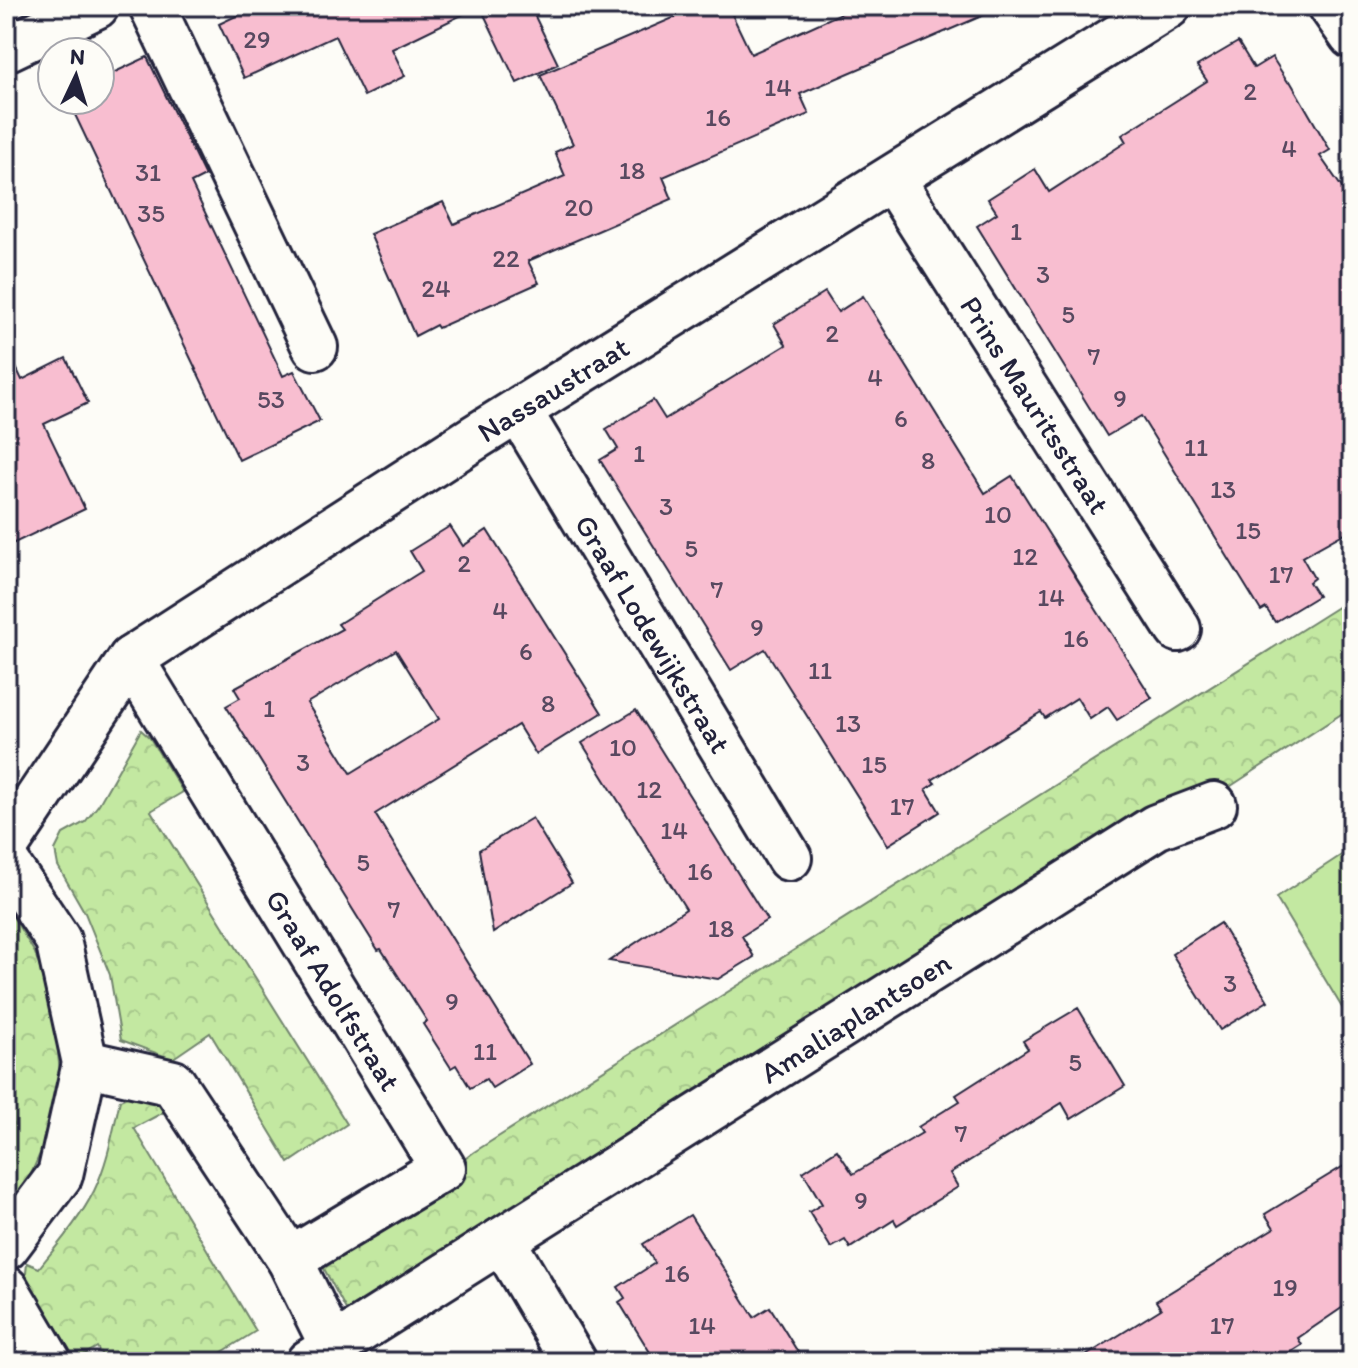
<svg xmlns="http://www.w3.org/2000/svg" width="1358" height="1368" viewBox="0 0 1358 1368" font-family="Itim,sans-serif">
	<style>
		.grass { fill: #c3e8a1; stroke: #72856e; stroke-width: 2 }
		.forest { fill: url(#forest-crowns); stroke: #72856e; stroke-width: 2 }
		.building { fill: #f8bed0; stroke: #22223b; stroke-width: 2; fill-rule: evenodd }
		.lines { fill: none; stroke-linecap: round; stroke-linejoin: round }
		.minor-casing { stroke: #22223b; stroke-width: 50 }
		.minor { stroke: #fdfcf7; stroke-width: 44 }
		.labels { text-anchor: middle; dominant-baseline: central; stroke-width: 7; stroke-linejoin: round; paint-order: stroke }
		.number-label { font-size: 26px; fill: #584960 }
		.street-label { font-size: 30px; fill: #22223b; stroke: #fdfcf7 }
	</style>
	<defs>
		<pattern id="forest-crowns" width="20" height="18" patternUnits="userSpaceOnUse" patternTransform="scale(2)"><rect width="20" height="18" fill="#c3e8a1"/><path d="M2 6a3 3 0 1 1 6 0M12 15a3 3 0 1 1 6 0" fill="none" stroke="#a7c78c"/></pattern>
	</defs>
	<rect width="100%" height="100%" fill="#fdfcf7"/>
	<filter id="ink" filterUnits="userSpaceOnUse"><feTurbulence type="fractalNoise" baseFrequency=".0125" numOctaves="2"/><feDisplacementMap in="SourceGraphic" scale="16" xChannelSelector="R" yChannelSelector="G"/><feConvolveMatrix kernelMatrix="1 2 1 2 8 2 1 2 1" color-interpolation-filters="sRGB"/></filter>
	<g filter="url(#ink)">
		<polygon class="grass" points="1352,848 1352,1024 1276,898"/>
		<g class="forest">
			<polygon points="1352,598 1352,707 1202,805 350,1317 322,1265 474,1152"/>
			<polygon points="141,730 150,738 183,792 151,811 347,1124 289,1163 210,1033 172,1059 121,1040 110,975 85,913 58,866 55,850 63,834 85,822 99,804"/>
			<polygon points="6,905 35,953 54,1011 60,1074 46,1140 25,1188 6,1207"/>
			<path d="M136,1093L158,1099L164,1112L134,1128L256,1331L206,1362H106L97,1347L72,1362H64L25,1282L27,1263L39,1268C58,1244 80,1219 94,1191C108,1162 113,1131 120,1100Z"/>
		</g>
		<g class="building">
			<polygon points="257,6 530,6 558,64 517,83 480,6 392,49 405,76 364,96 335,36 244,78 219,24"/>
			<polygon points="701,6 728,6 751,54 857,6 1005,6 800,94 809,114 663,177 672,199 528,261 539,283 438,328 436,325 415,336 370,234 443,202 454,224 565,176 555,152 573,144 540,75"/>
			<polygon points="1238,42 1254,68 1272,57 1288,82 1290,81 1330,150 1320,156 1352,202 1352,529 1302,557 1314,578 1309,582 1318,596 1275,622 1266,608 1261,611 1141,416 1107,436 977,226 997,213 988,199 1035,169 1049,192 1126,142 1122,135 1207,81 1197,66"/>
			<polygon points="147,57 205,176 191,183 283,376 294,371 320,421 239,460 68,100 100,100 100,79"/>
			<polygon points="825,292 838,312 863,296 985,493 1012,476 1152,698 1117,720 1108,707 1090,719 1077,698 1045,718 1041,712 932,780 935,783 926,789 940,812 888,845 765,649 731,670 600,460 618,449 606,429 653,400 665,419 786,345 774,324"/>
			<polygon points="6,346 22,380 66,358 88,403 44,424 85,509 6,547"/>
			<path d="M450,526L463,546L487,530L602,713L536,754L518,725L375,814L530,1064L492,1088L486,1079L470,1088L456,1065L451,1068L423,1024L427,1021L381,949L378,950L226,706L240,698L234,688L342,629L338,624L422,571L410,551ZM396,650L439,719L351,773L307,703Z"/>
			<polygon points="636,710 767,920 742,936 754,957 718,979 609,961 686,909 582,743"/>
			<polygon points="532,818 572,883 493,933 479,850"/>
			<polygon points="1220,923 1268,1001 1220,1030 1172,954"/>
			<polygon points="1078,1008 1125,1086 1071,1119 1062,1103 950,1173 958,1187 897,1225 894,1220 850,1248 845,1240 831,1248 809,1212 822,1204 803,1172 837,1150 853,1174 922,1133 918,1127 960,1101 956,1095 1028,1049 1023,1041"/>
			<polygon points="1352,1161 1352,1301 1298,1338 1302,1345 1275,1362 1076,1362 1161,1309 1156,1301 1274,1228 1265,1214"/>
			<polygon points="690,1215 754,1317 770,1307 804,1362 656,1362 619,1302 625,1298 618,1287 655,1263 643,1244"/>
		</g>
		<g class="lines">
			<defs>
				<g id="minor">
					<polyline points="152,6 315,347"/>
					<polyline points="1331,6 1352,36"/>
					<polyline points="6,49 96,6"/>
					<path id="s1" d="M893,180L1178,629"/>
					<path id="s2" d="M519,411L789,858"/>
					<path id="s3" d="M131,659L443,1168L290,1260"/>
					<path id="s4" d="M6,846L131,659L477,436L1168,6"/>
					<polyline points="6,862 58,940 85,1063 60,1175 6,1247"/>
					<polyline points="85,1063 173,1083 290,1260 333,1347"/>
					<polyline points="502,1240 574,1362"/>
					<polyline points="6,1289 49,1362"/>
					<path id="s5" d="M309,1362L1156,827L1214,805"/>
				</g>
			</defs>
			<use href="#minor" class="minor-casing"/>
			<use href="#minor" class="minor"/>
		</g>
	</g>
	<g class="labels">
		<g class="number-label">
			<text x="257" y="39">29</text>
			<text x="778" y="87">14</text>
			<text x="1250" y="91">2</text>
			<text x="718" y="117">16</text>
			<text x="1289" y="148">4</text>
			<text x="632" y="170">18</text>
			<text x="148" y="172">31</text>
			<text x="579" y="207">20</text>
			<text x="151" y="213">35</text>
			<text x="1016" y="231">1</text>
			<text x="506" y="258">22</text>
			<text x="1043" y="274">3</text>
			<text x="436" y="288">24</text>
			<text x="1068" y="314">5</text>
			<text x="832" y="333">2</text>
			<text x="1094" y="356">7</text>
			<text x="875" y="377">4</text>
			<text x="1120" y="398">9</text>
			<text x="271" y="399">53</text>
			<text x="901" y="418">6</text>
			<text x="1196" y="447">11</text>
			<text x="639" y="453">1</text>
			<text x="928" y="460">8</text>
			<text x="1223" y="489">13</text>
			<text x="666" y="506">3</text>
			<text x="998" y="514">10</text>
			<text x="1248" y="530">15</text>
			<text x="691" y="548">5</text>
			<text x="1025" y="556">12</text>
			<text x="464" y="563">2</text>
			<text x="1281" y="574">17</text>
			<text x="717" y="589">7</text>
			<text x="1051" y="597">14</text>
			<text x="500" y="610">4</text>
			<text x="757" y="627">9</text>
			<text x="1076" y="638">16</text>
			<text x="526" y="651">6</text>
			<text x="820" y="670">11</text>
			<text x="548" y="703">8</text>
			<text x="269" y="708">1</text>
			<text x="848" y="723">13</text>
			<text x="623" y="747">10</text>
			<text x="303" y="762">3</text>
			<text x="874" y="764">15</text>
			<text x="649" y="789">12</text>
			<text x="902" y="806">17</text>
			<text x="674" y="830">14</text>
			<text x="363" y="862">5</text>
			<text x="700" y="871">16</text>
			<text x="394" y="909">7</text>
			<text x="721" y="928">18</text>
			<text x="1230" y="983">3</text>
			<text x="452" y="1001">9</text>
			<text x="485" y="1051">11</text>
			<text x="1075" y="1062">5</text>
			<text x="961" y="1133">7</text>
			<text x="861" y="1200">9</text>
			<text x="677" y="1273">16</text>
			<text x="1285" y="1287">19</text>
			<text x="702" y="1325">14</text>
			<text x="1222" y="1325">17</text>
		</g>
		<g class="street-label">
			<text stroke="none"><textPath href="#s4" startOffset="726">Nassaustraat</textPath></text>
			<text stroke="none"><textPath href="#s1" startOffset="266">Prins Mauritsstraat</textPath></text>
			<text stroke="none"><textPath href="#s2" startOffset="260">Graaf Lodewijkstraat</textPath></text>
			<text stroke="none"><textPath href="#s3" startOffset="388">Graaf Adolfstraat</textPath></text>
			<text stroke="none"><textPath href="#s5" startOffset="646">Amaliaplantsoen</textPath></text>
		</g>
	</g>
	<rect width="1358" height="1368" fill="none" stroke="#fdfcf7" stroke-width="32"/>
	<rect x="16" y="16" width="1326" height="1336" fill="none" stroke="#22223b" stroke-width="3" filter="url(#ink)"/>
	<g transform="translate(76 76) rotate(4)"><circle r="38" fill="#fdfcf7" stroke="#a5a5ac" stroke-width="2"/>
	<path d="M0-6L14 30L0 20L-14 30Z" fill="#22223b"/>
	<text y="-12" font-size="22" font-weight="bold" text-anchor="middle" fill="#22223b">N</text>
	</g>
</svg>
